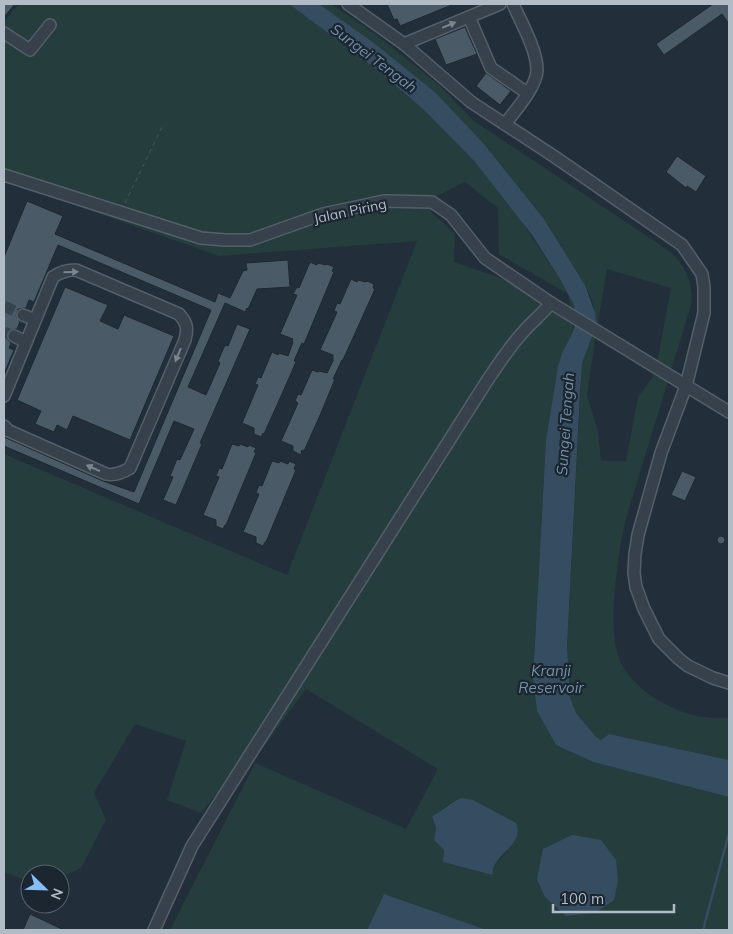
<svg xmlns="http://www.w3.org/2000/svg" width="733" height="934" viewBox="0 0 733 934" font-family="Mulish,sans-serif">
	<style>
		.green { fill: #253d3d; fill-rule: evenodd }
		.water { fill: #364d61 }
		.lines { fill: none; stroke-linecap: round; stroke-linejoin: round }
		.stream { stroke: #364d61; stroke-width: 2.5 }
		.building { fill: #4a5a66; stroke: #1d2832 }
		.minor-tunnel { stroke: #37444f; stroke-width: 11; stroke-dasharray: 11 5.5; stroke-linecap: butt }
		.minor-casing { stroke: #545f69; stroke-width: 14 }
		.path { stroke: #445a5a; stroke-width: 1; stroke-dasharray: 4 4; stroke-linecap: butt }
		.minor { stroke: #36414b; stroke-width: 11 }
		.oneway { fill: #7a858f }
		.labels { text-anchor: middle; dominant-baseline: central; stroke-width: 4.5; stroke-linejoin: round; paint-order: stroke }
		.street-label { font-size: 14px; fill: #b1bcc7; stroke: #1b2630 }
		.water-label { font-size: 15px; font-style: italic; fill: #7290aa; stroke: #1b2630 }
	</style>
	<rect width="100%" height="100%" fill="#222f3a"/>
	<g class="green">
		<path d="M19,4H289L376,69L425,111L475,162L518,216L560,279L574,305L575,311L572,334L562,353L558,366L546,440L533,679L537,711L556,745L593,762L729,797V930H487L384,894L367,930H170L255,763L406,829L438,769L306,689L254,760L217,793L201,813L167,800L186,741L135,724L94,793L106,820L81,868L60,878V874H30V882L4,872V454L287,575L417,241L219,256L4,180V22ZM465,182L498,208L499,254L568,294L572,315L527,287L454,262L455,234L431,212L433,198ZM453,801L508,851L495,863L491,875L443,862L444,850L434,840L436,828L432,816L440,812Z"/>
		<path d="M319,4H331L378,36L439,85L474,121L668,250C685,263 692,281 692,302L625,522C618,557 606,628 620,661C628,678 647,695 663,703C684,715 705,719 729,718V760L609,734L601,740L596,738L576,713L570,697L567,646L582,363L593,334L595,313L592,301L585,285L544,219L484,144L436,93L374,43ZM607,269L671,288L655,374L638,397L626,461H601L598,432L587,395L596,334Z"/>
	</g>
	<g class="water">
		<polygon points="289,4 319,4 374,43 436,93 484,144 544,219 585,285 595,313 596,322 593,334 582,363 580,393 567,646 570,697 576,713 596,737 601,740 609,734 729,760 729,797 593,762 556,745 537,711 533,679 546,440 558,366 562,353 572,334 575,324 574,305 560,279 532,235 475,162 425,111 409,97 376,69"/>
		<path d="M462,798L473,800L516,823C524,841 503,851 495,864C493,867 493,872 492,875L443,862L444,850L434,840L436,828L432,816C443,811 450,802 462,798Z"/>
		<polygon points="572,835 601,840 616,860 618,881 614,900 595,913 566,916 545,897 537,879 543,849"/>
		<polygon points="384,894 487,930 367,930"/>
	</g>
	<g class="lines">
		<polyline class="stream" points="703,930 729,833"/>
	</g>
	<g class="building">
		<polygon points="4,4 15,4 4,17"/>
		<polygon points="387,4 454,4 400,26 397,19 394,20"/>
		<polygon points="713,4 729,4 729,24 722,14 664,55 656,44"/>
		<polygon points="465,27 477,54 446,65 435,39"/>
		<polygon points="486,73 511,91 500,105 476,86"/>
		<polygon points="677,156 706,176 696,192 687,186 686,188 666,172"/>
		<polygon points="27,201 63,216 55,234 215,302 218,293 230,298 243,271 247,270 246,263 288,260 290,287 257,289 248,309 247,308 245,312 225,303 188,387 206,395 220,363 218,361 225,345 228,346 237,324 250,329 200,443 202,444 176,505 163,500 173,477 170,476 177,459 180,460 194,429 174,421 139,504 4,446 4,437 103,481 134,492 211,310 58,245 34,302 29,300 26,308 18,309 16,316 20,322 17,329 10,330 7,333 8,340 11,343 9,348 14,350 4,374 4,257"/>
		<polygon points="310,262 317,265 317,263 326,265 327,264 334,267 332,271 334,272 304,344 302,343 300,347 294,361 296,362 281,396 264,434 263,433 261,437 254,434 254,428 242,423 258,385 255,384 258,377 261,378 272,352 278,355 279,353 288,356 293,342 292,341 293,339 280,334 297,295 293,294 297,287 299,288"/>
		<polygon points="351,279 357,282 358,280 366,282 367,281 374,284 373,288 375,289 343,360 342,360 333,379 335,379 321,413 304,451 302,450 301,455 293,451 293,446 281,441 298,403 295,401 298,394 301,395 312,370 318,372 319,371 327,373 333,361 333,355 320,350 337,312 334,311 337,303 340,304"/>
		<polygon points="65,287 108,305 100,321 118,329 124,315 174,336 130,440 73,416 67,430 57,425 54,432 35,424 41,411 17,400"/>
		<polygon points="232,444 239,446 240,444 248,447 249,445 256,448 254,452 256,453 226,525 225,525 223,529 216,526 216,520 203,515 219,477 216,476 219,468 222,469"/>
		<polygon points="272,461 279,463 280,461 288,464 289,461 296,464 294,469 296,470 266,542 265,542 263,546 256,543 256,537 243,532 259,494 256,493 259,485 262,486"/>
		<polygon points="682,471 696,477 685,501 671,495"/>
		<circle cx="721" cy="540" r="4"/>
		<polygon points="30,914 64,930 23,930"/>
	</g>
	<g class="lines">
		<g class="minor-tunnel">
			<polyline points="4,306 23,315"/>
			<polyline points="4,332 14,336"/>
		</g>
		<defs>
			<g id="minor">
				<polyline points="348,4 404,44 471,102 555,157 682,245 702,274 704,287 704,313 686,386 661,453 638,535 635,554 634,573 636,587 644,609 659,639 679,659 688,666 713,678 729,683"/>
				<polyline points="469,17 491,68 527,93"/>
				<polyline points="4,33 30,50 50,25"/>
				<polyline points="404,44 500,4"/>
				<path d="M505,124C515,111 537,86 537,70C537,50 521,22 513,4"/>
				<polyline points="4,175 201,238 225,240 250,240 323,214 384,201 432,202 451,215 485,258 551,303 729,412"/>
				<polyline points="23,315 35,320"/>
				<polyline points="14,336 26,342"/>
				<path d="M4,396L53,277C60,272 67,270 76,270L179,314C187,323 188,328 185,340L130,468C122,473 115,476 106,474L9,431L4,426"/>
				<path d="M154,930L192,846L485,384C497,366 509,347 524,331C533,321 543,313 551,303"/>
			</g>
		</defs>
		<use href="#minor" class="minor-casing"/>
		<polyline class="path" points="125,203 163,125"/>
		<use href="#minor" class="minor"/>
	</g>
	<defs><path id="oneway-solid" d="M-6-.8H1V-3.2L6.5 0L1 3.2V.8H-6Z" transform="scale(1.25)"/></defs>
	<g class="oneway">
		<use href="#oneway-solid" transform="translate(449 25) rotate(-23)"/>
		<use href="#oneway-solid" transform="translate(71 272) rotate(-1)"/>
		<use href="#oneway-solid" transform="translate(178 355) rotate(113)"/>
		<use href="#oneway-solid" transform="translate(93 468) rotate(-156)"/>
	</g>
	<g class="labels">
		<g class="street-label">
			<text transform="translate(350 211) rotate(-12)">Jalan Piring</text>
		</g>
		<g class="water-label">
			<text transform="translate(374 58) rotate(37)">Sungei Tengah</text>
			<text transform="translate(565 424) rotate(-86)">Sungei Tengah</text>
			<text x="551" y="670">Kranji<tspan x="551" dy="17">Reservoir</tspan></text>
		</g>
	</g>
	<rect width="733" height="934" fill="none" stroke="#b1bcc7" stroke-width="10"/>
	<g transform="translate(45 889) rotate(113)"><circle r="24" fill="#1b2630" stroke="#57626c"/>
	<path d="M0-4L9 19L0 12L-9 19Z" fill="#87bef6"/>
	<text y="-8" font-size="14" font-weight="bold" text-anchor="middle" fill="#b1bcc7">N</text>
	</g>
	<path d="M553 904v8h121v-8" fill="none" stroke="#b1bcc7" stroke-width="2.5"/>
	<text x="560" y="904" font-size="15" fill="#b1bcc7" stroke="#1b2630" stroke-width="4" paint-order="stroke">100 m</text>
</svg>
